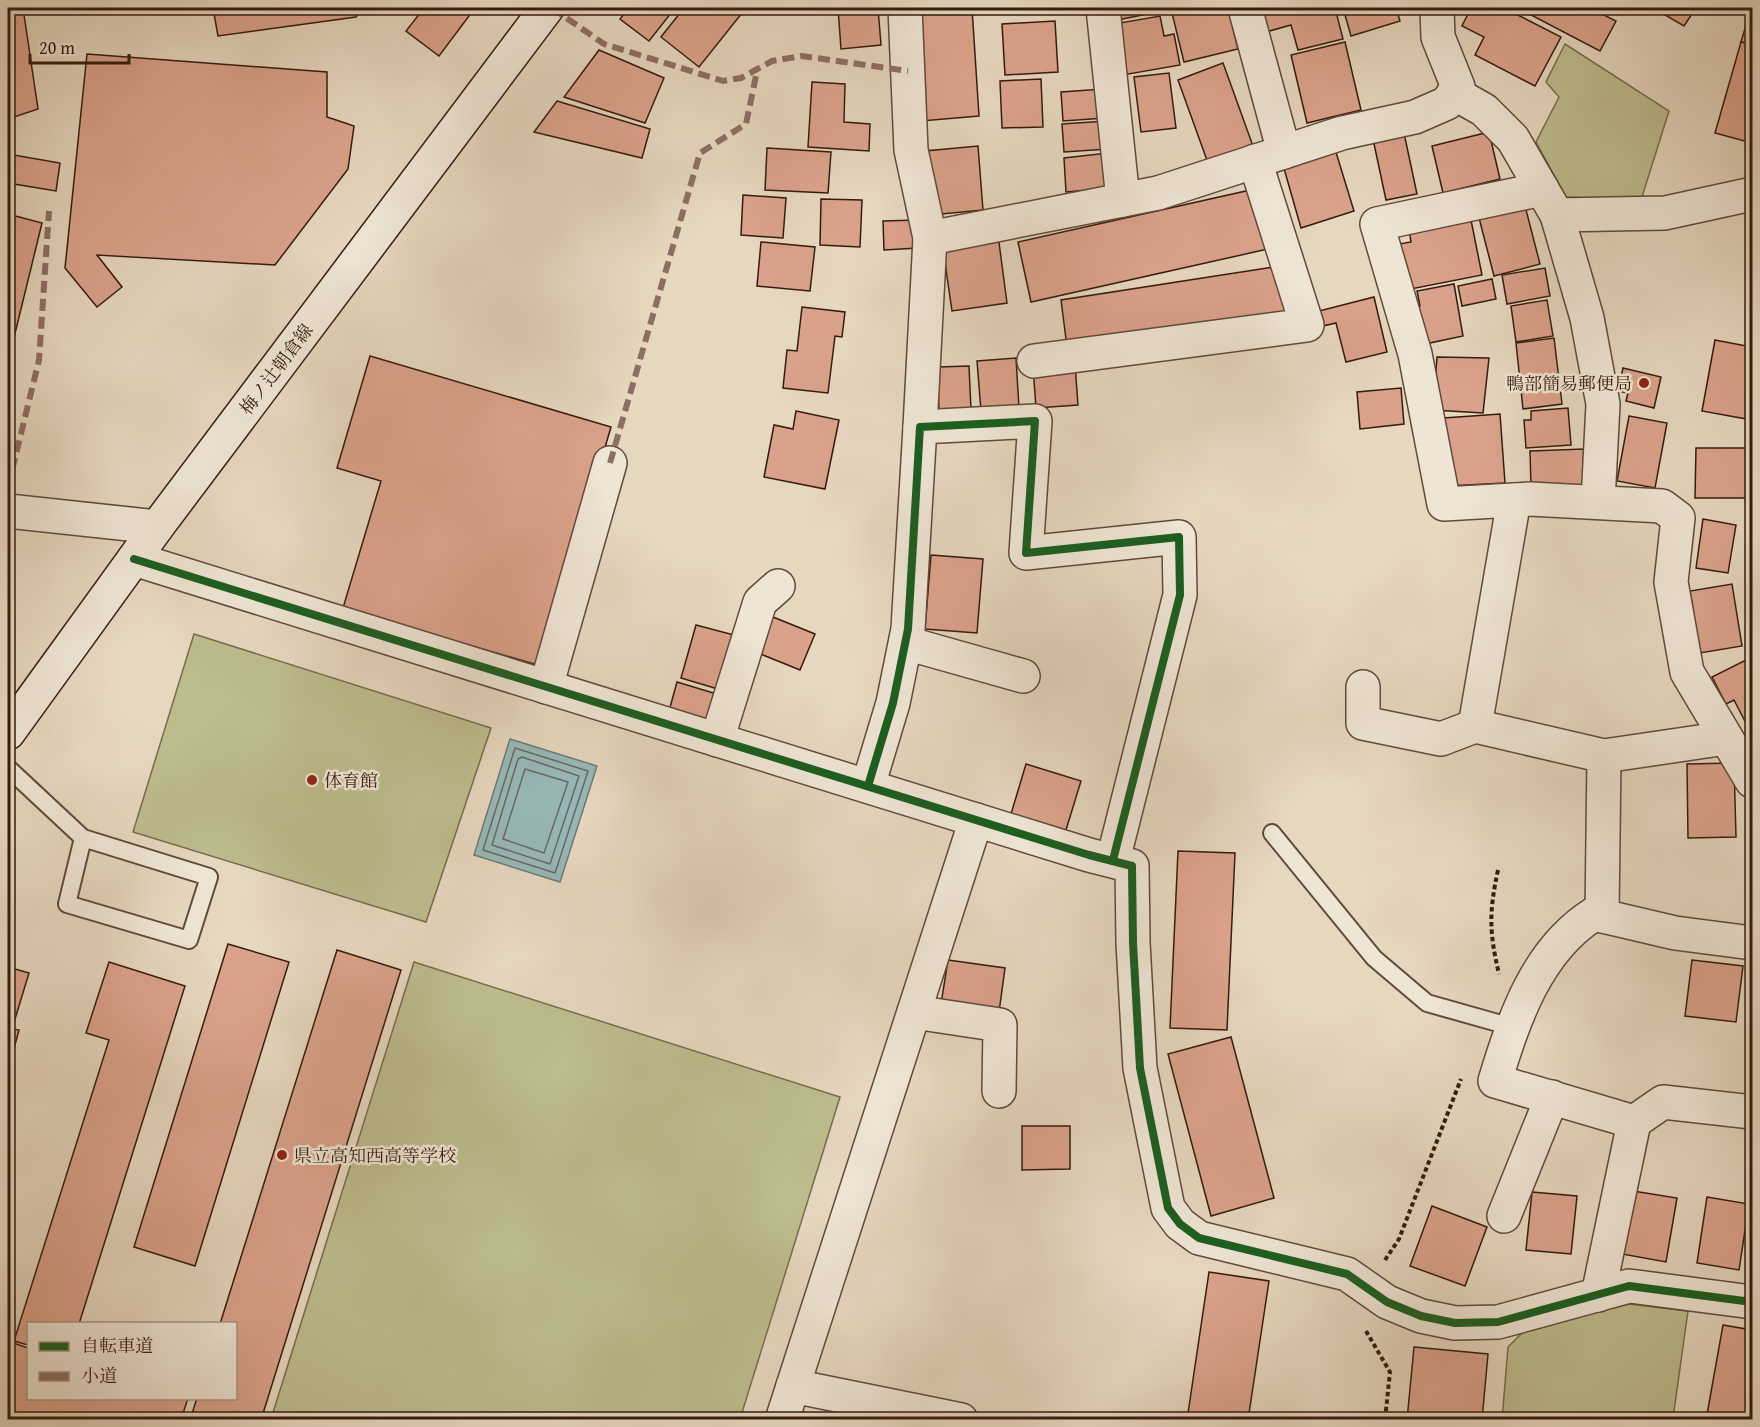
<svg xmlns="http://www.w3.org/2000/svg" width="1760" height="1427" viewBox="0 0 1760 1427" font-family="'Gentium Book Plus','Noto Serif JP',serif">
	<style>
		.green { fill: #bdbc8d; stroke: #786c4e; stroke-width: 1.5 }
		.water { fill: #97b8b8; stroke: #6f7974; stroke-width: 1.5 }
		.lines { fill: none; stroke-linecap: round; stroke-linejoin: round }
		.shore { stroke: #666a64; stroke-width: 1.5 }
		.building { fill: #dba28b; stroke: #341b0f; stroke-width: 1.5 }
		.lane-casing { stroke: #604a3b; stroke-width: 20 }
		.street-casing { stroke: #604a3b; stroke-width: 36 }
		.secondary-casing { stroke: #341b0f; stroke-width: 36 }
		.path { stroke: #341b0f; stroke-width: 4; stroke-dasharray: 4.5 3; stroke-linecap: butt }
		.lane { stroke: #efe5d5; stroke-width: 16 }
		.street { stroke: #efe5d5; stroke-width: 33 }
		.secondary { stroke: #efe5d5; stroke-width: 33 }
		.quiet { stroke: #8d6e63; stroke-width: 6; stroke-dasharray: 12 6; stroke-linecap: butt }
		.cycleway-casing { stroke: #efe5d5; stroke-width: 11 }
		.cycleway { stroke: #1b5e20; stroke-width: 8 }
		.poi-dot { fill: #8f2418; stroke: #efe5d5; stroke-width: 2 }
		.labels { text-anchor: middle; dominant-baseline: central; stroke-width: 5; stroke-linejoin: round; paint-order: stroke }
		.street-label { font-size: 18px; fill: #341b0f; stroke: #efe5d5 }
		.poi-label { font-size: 18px; fill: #341b0f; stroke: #efe5d5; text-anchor: start }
	</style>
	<rect width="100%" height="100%" fill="#e6d7bf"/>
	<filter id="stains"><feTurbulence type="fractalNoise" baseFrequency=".00333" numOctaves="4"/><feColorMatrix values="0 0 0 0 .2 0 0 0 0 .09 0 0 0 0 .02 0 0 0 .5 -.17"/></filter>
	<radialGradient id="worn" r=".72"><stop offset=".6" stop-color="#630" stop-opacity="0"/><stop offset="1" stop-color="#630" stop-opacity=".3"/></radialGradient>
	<g class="green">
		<polygon points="1565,44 1669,111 1641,200 1566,197 1536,142 1559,97 1546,82"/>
		<polygon points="194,634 491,728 426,922 133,832"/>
		<polygon points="414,962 840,1097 740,1419 271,1419"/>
		<polygon points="1629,1304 1688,1311 1673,1418 1502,1420 1508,1347 1524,1331"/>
	</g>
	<polygon class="water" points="510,739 597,766 560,882 474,855"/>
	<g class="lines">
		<g class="shore">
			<polygon points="515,748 588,771 555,873 483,850"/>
			<polygon points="522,757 579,776 550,864 492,845 518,759"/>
			<polygon points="525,769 568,782 544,853 503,839"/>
		</g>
	</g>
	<g class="building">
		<polygon points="8,8 23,8 38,109 8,119"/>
		<polygon points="213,8 363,8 356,17 218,36"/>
		<polygon points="424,8 475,8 439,56 406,31"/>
		<polygon points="629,8 675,8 649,41 620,19"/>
		<polygon points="684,8 746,8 699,67 661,37"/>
		<polygon points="838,8 878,8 881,45 841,49"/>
		<polygon points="912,8 972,8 979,116 921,121"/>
		<polygon points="1109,8 1158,8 1158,12 1112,21"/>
		<polygon points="1196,8 1228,8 1238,49 1184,62 1172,13"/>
		<polygon points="1260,8 1335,8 1343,39 1298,50 1291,25 1266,32"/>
		<polygon points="1343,8 1396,8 1400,21 1351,36"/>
		<polygon points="1471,8 1504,8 1561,37 1535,86 1475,55 1484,37 1462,26"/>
		<polygon points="1535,8 1590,8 1616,21 1600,51 1531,15"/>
		<polygon points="1653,8 1696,8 1684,26"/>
		<polygon points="1751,8 1752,8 1752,45 1741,42"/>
		<polygon points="1160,16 1164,36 1174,34 1180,65 1123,75 1114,24"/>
		<polygon points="1055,21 1058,72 1005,75 1002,24"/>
		<polygon points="1345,42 1361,110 1307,123 1291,55"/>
		<polygon points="1741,42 1752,45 1752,143 1715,133"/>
		<polygon points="599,50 664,78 645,123 564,97"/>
		<polygon points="87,54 327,72 327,117 354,126 348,169 275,265 97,255 122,287 97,307 65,268"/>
		<polygon points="1223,63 1253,146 1208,163 1178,80"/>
		<polygon points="1169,73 1176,128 1141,132 1134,77"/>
		<polygon points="1041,79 1043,127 1002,128 1000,81"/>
		<polygon points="812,82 845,84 844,122 870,124 869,151 808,147"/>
		<polygon points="1103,89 1105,118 1063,121 1061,92"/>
		<polygon points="557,101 650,129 642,158 534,132"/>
		<polygon points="1106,121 1108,149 1064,152 1062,124"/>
		<polygon points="1489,132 1500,179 1443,193 1432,146"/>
		<polygon points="1404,133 1417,194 1386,200 1373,139"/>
		<polygon points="978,146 983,210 931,215 925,151"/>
		<polygon points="767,148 831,152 828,193 765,190"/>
		<polygon points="1335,149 1354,211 1301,228 1283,165"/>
		<polygon points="1108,153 1111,188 1066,192 1064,158"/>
		<polygon points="8,154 60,163 56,191 8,183"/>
		<polygon points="1255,189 1268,249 1031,302 1018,242"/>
		<polygon points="743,195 786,198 783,238 741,235"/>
		<polygon points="1523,198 1540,264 1494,276 1477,210"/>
		<polygon points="821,199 862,200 860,247 820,245"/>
		<polygon points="1469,210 1482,275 1411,289 1399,244 1411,242 1408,223"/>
		<polygon points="8,214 42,223 8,362"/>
		<polygon points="917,220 918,248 884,250 883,221"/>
		<polygon points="998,235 1007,303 952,311 942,242"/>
		<polygon points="761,242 815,247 810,291 757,286"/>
		<polygon points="1280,266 1292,317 1067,347 1061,300"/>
		<polygon points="1545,268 1550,296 1507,304 1502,275"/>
		<polygon points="1492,279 1496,299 1462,306 1458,286"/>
		<polygon points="1454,284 1463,336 1425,344 1415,307 1420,306 1417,291"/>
		<polygon points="1374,297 1387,352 1346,362 1336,323 1323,326 1319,311"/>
		<polygon points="1547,300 1553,336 1516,342 1511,306"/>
		<polygon points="802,307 845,312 842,337 835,336 828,393 783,388 787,350 797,351"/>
		<polygon points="1554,338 1562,404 1523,409 1516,343"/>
		<polygon points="1715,340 1752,347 1749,362 1752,363 1752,420 1702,411"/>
		<polygon points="370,356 611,427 541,666 343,608 381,481 337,468"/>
		<polygon points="1437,357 1489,358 1483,413 1433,410"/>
		<polygon points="1016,358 1019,408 981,411 977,361"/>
		<polygon points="1075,364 1078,405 1036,408 1033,367"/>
		<polygon points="969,366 971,410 939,411 937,367"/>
		<polygon points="1623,368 1661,377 1654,408 1626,401 1628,393 1618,391"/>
		<polygon points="1401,388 1404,424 1360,429 1357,392"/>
		<polygon points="1568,408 1571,445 1526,448 1524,420 1531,420 1531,411"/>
		<polygon points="796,411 839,420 825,489 764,477 774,425 793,429"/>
		<polygon points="1500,414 1505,483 1448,486 1444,418"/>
		<polygon points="1629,416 1667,423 1655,488 1617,481"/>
		<polygon points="1696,448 1752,448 1752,498 1695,498"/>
		<polygon points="1584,449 1585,485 1531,487 1530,451"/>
		<polygon points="1703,519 1736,525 1728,573 1696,568"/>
		<polygon points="931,555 983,559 977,633 925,629"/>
		<polygon points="1732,584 1742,646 1700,653 1690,591"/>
		<polygon points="773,617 815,634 800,670 758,653"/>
		<polygon points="696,625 734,635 718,689 681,678"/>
		<polygon points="1752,657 1752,735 1734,700 1726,704 1712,677"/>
		<polygon points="677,682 720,695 712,724 669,711"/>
		<polygon points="1734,763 1736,837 1688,838 1687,764"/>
		<polygon points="1026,764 1081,781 1066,830 1011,814"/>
		<polygon points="1748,846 1752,846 1752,919 1752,892 1746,887"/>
		<polygon points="1178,851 1235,853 1227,1030 1170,1028"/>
		<polygon points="228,944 289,962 195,1266 134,1247"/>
		<polygon points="337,950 401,970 261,1420 190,1420 197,1398 236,1398 236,1324 220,1324"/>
		<polygon points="948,960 1005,968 999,1012 941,1004"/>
		<polygon points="1692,960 1743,966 1736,1022 1685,1016"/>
		<polygon points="109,962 185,986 79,1324 28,1324 28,1345 14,1341 109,1040 86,1033"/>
		<polygon points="8,967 29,973 12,1029 19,1030 8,1070"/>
		<polygon points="1231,1037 1274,1198 1211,1216 1168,1054"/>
		<polygon points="1022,1126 1070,1126 1070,1169 1022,1170"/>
		<polygon points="1633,1191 1677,1198 1666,1262 1622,1254"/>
		<polygon points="1532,1192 1577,1196 1571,1254 1526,1250"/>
		<polygon points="1707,1197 1749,1204 1739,1270 1697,1263"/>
		<polygon points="1432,1206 1487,1227 1465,1286 1410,1266"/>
		<polygon points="1209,1272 1269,1281 1248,1420 1187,1420"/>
		<polygon points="1723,1325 1752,1330 1752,1420 1706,1420"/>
		<polygon points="8,1341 28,1348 28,1398 188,1398 181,1420 8,1420"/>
		<polygon points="1414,1347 1488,1354 1482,1420 1407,1420"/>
	</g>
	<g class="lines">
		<defs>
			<g id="lane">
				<polyline points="8,768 83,838 209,877 189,940 67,904 83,838"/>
				<polyline points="1272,833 1374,958 1427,1003 1512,1027"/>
			</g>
			<g id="street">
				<polyline points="905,8 911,150 930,238 920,427"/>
				<polyline points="1103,8 1123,200"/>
				<polyline points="1245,8 1284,152"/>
				<polyline points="1454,93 1484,110 1513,139 1557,215 1587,318 1603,404 1598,502"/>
				<polyline points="1542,189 1377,224 1415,354 1444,504 1530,499 1662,506 1678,518 1671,582 1687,672 1752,781"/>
				<polyline points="1557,215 1665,213 1752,194"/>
				<polyline points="930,238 1158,193 1342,133 1415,117 1447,103 1458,87 1438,37 1437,8"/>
				<polyline points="1034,361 1307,325 1255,161"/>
				<polyline points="1514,500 1475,726 1604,756 1726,738"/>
				<polyline points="8,511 157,527"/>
				<polyline points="134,559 1089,855 1132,866 1133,943 1140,1068 1168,1208 1180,1224 1199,1238 1347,1274 1387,1302 1421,1316 1455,1323 1498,1322 1629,1286 1752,1302"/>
				<polyline points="906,643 1023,676"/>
				<polyline points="546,687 610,463"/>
				<polyline points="1363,687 1363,723 1441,739 1475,726"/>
				<polyline points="717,740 760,602 778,586"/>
				<polyline points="868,786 893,703 908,629 920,427 1035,421 1026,553 1179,537 1180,595 1113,860"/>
				<polyline points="1602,916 1604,756"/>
				<path d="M1752,943L1675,933L1594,914C1536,951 1514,1019 1495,1081L1634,1122L1663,1102L1752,1112"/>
				<polyline points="914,1012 1000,1025 999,1091"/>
				<polyline points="1504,1216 1552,1097"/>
				<polyline points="1598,1295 1634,1122"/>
				<polyline points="793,1386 961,1420"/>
				<polyline points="782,1420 976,820"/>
			</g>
			<polyline id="secondary" points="8,733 157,527 547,8"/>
		</defs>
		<use href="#lane" class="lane-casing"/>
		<use href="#street" class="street-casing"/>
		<use href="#secondary" class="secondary-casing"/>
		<g class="path">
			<path d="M1498,870C1489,912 1489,932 1499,974"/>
			<polyline points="1385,1260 1399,1239 1461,1079"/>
			<polyline points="1366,1331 1390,1372 1385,1420"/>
		</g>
		<use href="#lane" class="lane"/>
		<use href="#street" class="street"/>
		<use href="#secondary" class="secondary"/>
		<g class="quiet">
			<polyline points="552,8 604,44 723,81 741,78 772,61 802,56 908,71"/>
			<polyline points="610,463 700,153 746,124 757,71"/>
			<polyline points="8,487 39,360 49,211"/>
		</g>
		<defs>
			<g id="cycleway">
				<polyline points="134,559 1089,855 1132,866 1133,943 1140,1068 1168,1208 1180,1224 1199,1238 1347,1274 1387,1302 1421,1316 1455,1323 1498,1322 1629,1286 1752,1302"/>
				<polyline points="868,786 893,703 908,629 920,427 1035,421 1026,553 1179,537 1180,595 1113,860"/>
			</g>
		</defs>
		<use href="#cycleway" class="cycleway-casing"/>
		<use href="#cycleway" class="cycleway"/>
	</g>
	<g class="poi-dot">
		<circle cx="1644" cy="383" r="6"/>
		<circle cx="312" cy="780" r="6"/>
		<circle cx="282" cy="1155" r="6"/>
	</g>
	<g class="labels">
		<g class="street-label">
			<text transform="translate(276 369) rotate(-53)">梅ノ辻朝倉線</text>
		</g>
		<g class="poi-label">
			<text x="1632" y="383" text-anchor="end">鴨部簡易郵便局</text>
			<text x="324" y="780">体育館</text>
			<text x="294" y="1155">県立高知西高等学校</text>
		</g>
	</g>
	<rect width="1760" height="1427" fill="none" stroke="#e6d7bf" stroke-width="30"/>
	<rect x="9" y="9" width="1742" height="1409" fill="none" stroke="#341b0f" stroke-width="3"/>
	<rect x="15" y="15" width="1730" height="1397" fill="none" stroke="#341b0f" stroke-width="1.5"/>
	<rect x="27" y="1322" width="210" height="78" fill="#efe5d5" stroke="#a49486" stroke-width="1.5"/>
	<rect x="39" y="1342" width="30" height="9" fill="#1b5e20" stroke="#a49486" stroke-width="1.5"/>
	<text x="81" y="1352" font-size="18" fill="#341b0f">自転車道</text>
	<rect x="39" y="1372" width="30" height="9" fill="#8d6e63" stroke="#a49486" stroke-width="1.5"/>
	<text x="81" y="1382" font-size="18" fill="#341b0f">小道</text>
	<path d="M30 54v9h99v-9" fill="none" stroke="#341b0f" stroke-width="3"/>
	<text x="39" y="54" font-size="18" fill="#341b0f" stroke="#efe5d5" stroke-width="4.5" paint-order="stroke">20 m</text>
	<rect width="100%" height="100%" filter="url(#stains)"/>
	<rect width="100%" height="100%" fill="url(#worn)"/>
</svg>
